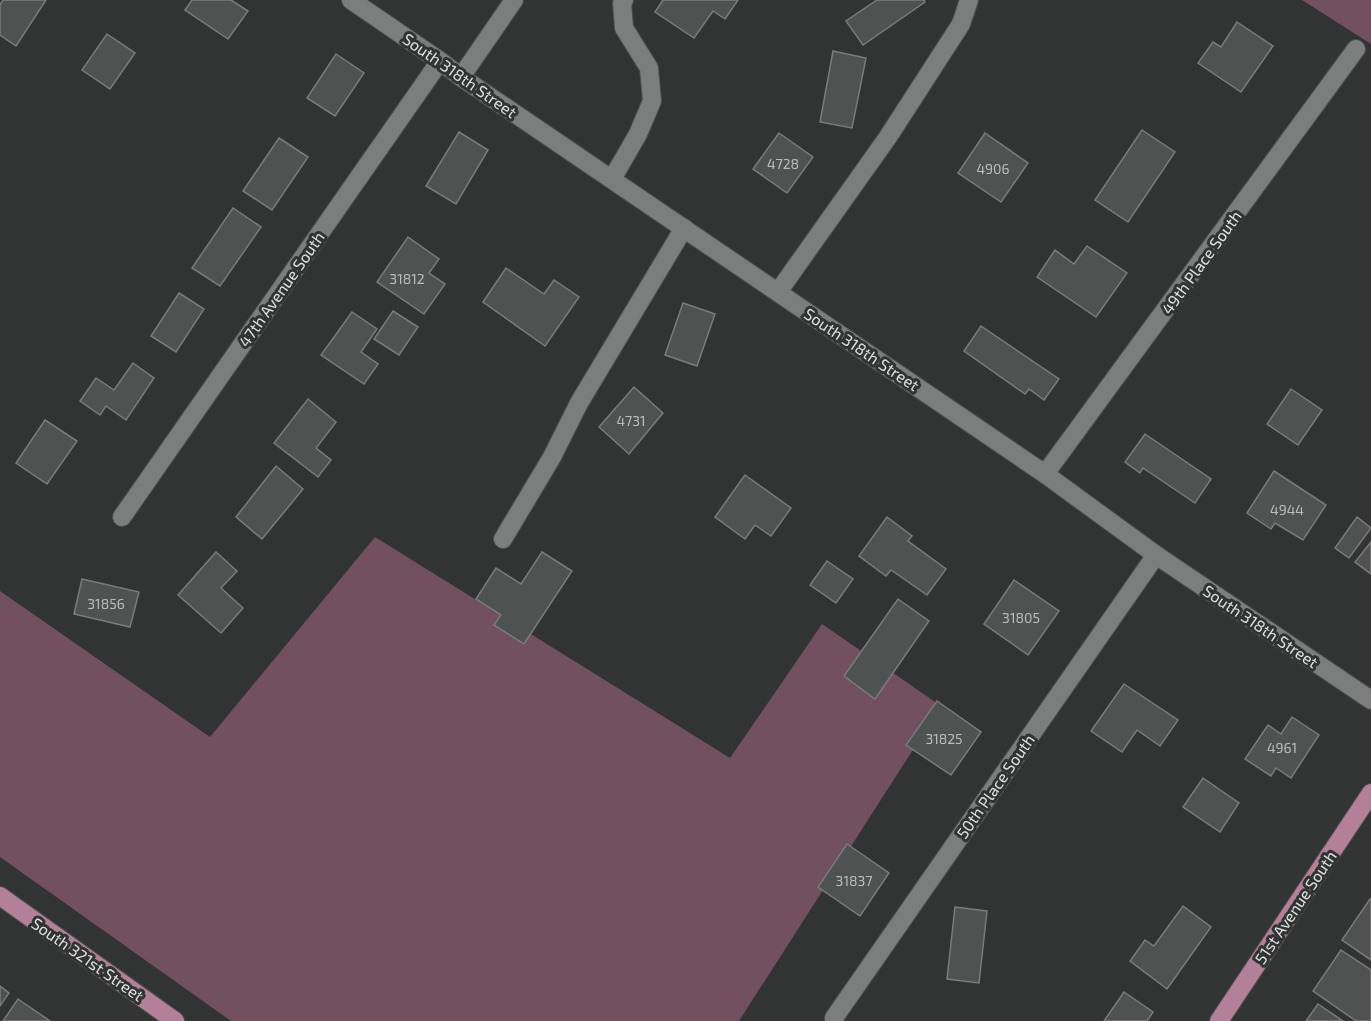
<svg xmlns="http://www.w3.org/2000/svg" width="1371" height="1021" viewBox="0 0 1371 1021" font-family="'Exo 2',sans-serif">
	<style>
		.green { fill: #72505f }
		.building { fill: #4e5251; stroke: #797c7b; stroke-width: 1.5 }
		.lines { fill: none; stroke-linecap: round; stroke-linejoin: round }
		.minor-casing { stroke: #4d4f4f; stroke-width: 20 }
		.major-casing { stroke: #4d4f4f; stroke-width: 20 }
		.minor { stroke: #7b7e7d; stroke-width: 18 }
		.major { stroke: #b47f98; stroke-width: 18 }
		.labels { text-anchor: middle; dominant-baseline: central; stroke-width: 6; stroke-linejoin: round; paint-order: stroke }
		.number-label { font-size: 14px; fill: #bcbebe }
		.street-label { font-size: 16px; fill: #e0e2e2; stroke: #313433 }
	</style>
	<rect width="100%" height="100%" fill="#313433"/>
	<g class="green">
		<polygon points="1302,0 1371,0 1371,44"/>
		<polygon points="375,537 730,758 822,624 941,706 739,1021 231,1021 0,857 0,591 210,737"/>
	</g>
	<g class="building">
		<polygon points="3,0 46,0 16,46 0,35 0,5"/>
		<polygon points="192,0 231,0 248,11 228,39 185,10"/>
		<polygon points="663,0 738,0 725,19 713,11 694,38 655,12"/>
		<polygon points="877,0 924,0 925,2 863,45 846,21"/>
		<polygon points="1237,22 1273,46 1241,92 1198,63 1213,42 1221,47"/>
		<polygon points="107,34 135,53 110,89 82,70"/>
		<polygon points="833,51 866,58 852,128 820,122"/>
		<polygon points="336,54 364,73 335,116 307,98"/>
		<polygon points="1142,130 1175,152 1128,222 1095,200"/>
		<polygon points="459,132 488,150 456,204 426,186"/>
		<polygon points="779,133 813,157 787,193 753,169"/>
		<polygon points="985,133 1028,163 1001,202 958,173"/>
		<polygon points="279,138 308,157 272,210 243,191"/>
		<polygon points="233,208 261,227 220,286 192,268"/>
		<polygon points="408,237 439,259 429,273 445,284 424,314 377,282"/>
		<polygon points="1087,246 1127,273 1096,317 1037,277 1055,250 1074,264"/>
		<polygon points="506,268 544,294 554,280 579,297 545,346 483,302"/>
		<polygon points="179,293 204,309 176,352 151,336"/>
		<polygon points="683,303 715,314 697,366 665,355"/>
		<polygon points="393,311 418,327 399,355 374,339"/>
		<polygon points="352,312 377,329 361,352 378,364 364,384 321,355"/>
		<polygon points="981,326 1059,379 1044,400 1029,389 1025,394 964,351"/>
		<polygon points="133,363 154,378 126,420 106,406 100,415 80,401 96,378 114,390"/>
		<polygon points="634,387 663,413 629,454 599,427"/>
		<polygon points="1291,389 1322,410 1298,445 1267,424"/>
		<polygon points="308,399 336,422 316,448 331,460 318,477 274,443"/>
		<polygon points="45,420 77,441 47,484 16,463"/>
		<polygon points="1145,434 1211,479 1195,503 1143,468 1140,473 1125,462"/>
		<polygon points="276,466 303,489 262,539 236,517"/>
		<polygon points="1274,471 1326,505 1303,540 1275,523 1271,529 1247,513"/>
		<polygon points="745,475 791,508 771,536 755,525 745,539 715,517"/>
		<polygon points="887,517 912,536 908,541 946,569 927,595 891,570 886,576 859,556"/>
		<polygon points="1357,517 1371,528 1349,558 1335,548"/>
		<polygon points="1371,542 1371,574 1355,562"/>
		<polygon points="216,552 237,571 221,588 243,608 221,633 178,595"/>
		<polygon points="542,552 572,571 524,644 494,625 501,615 476,599 496,568 521,584"/>
		<polygon points="827,561 853,579 836,603 810,585"/>
		<polygon points="82,579 139,592 130,627 74,614"/>
		<polygon points="1014,580 1059,611 1028,655 984,624"/>
		<polygon points="898,599 929,621 875,699 844,676"/>
		<polygon points="1124,684 1178,720 1160,746 1137,730 1122,752 1091,731"/>
		<polygon points="937,701 981,732 951,775 906,745"/>
		<polygon points="1292,717 1319,735 1291,778 1276,768 1271,776 1245,759 1268,725 1281,734"/>
		<polygon points="1203,778 1239,803 1220,832 1183,807"/>
		<polygon points="847,844 889,873 860,916 818,887"/>
		<polygon points="1370,899 1371,899 1371,960 1342,940"/>
		<polygon points="1183,906 1211,927 1167,989 1130,961 1145,940 1154,946"/>
		<polygon points="955,907 987,911 979,983 947,979"/>
		<polygon points="1341,950 1371,970 1371,1021 1356,1021 1313,991"/>
		<polygon points="0,986 9,993 0,1006"/>
		<polygon points="1124,992 1153,1012 1147,1021 1104,1021"/>
		<polygon points="18,999 50,1021 3,1021"/>
		<polygon points="1318,1004 1343,1021 1306,1021"/>
	</g>
	<g class="lines">
		<defs>
			<g id="minor">
				<polyline points="351,0 440,61 461,77 1045,474 1156,555 1371,700"/>
				<polyline points="461,77 514,0"/>
				<polyline points="612,179 638,134 652,101 649,68 624,28 622,3 624,0"/>
				<polyline points="778,292 888,137 961,24 969,0"/>
				<polyline points="1045,474 1356,49"/>
				<polyline points="122,517 440,61"/>
				<polyline points="503,539 552,457 579,403 684,228"/>
				<polyline points="834,1018 1156,555"/>
			</g>
			<g id="major">
				<polyline points="0,896 175,1021"/>
				<polyline points="1219,1021 1371,793"/>
			</g>
		</defs>
		<use href="#minor" class="minor-casing"/>
		<use href="#major" class="major-casing"/>
		<use href="#minor" class="minor"/>
		<use href="#major" class="major"/>
	</g>
	<g class="labels">
		<g class="number-label">
			<text x="783" y="163">4728</text>
			<text x="993" y="168">4906</text>
			<text x="407" y="278">31812</text>
			<text x="631" y="420">4731</text>
			<text x="1287" y="509">4944</text>
			<text x="106" y="603">31856</text>
			<text x="1021" y="617">31805</text>
			<text x="944" y="738">31825</text>
			<text x="1282" y="747">4961</text>
			<text x="854" y="880">31837</text>
		</g>
		<g class="street-label">
			<text transform="translate(460 75) rotate(35)">South 318th Street</text>
			<text transform="translate(1201 262) rotate(-54)">49th Place South</text>
			<text transform="translate(281 289) rotate(-55)">47th Avenue South</text>
			<text transform="translate(862 349) rotate(34)">South 318th Street</text>
			<text transform="translate(1261 626) rotate(34)">South 318th Street</text>
			<text transform="translate(995 786) rotate(-55)">50th Place South</text>
			<text transform="translate(1295 907) rotate(-56)">51st Avenue South</text>
			<text transform="translate(88 959) rotate(35)">South 321st Street</text>
		</g>
	</g>
</svg>
